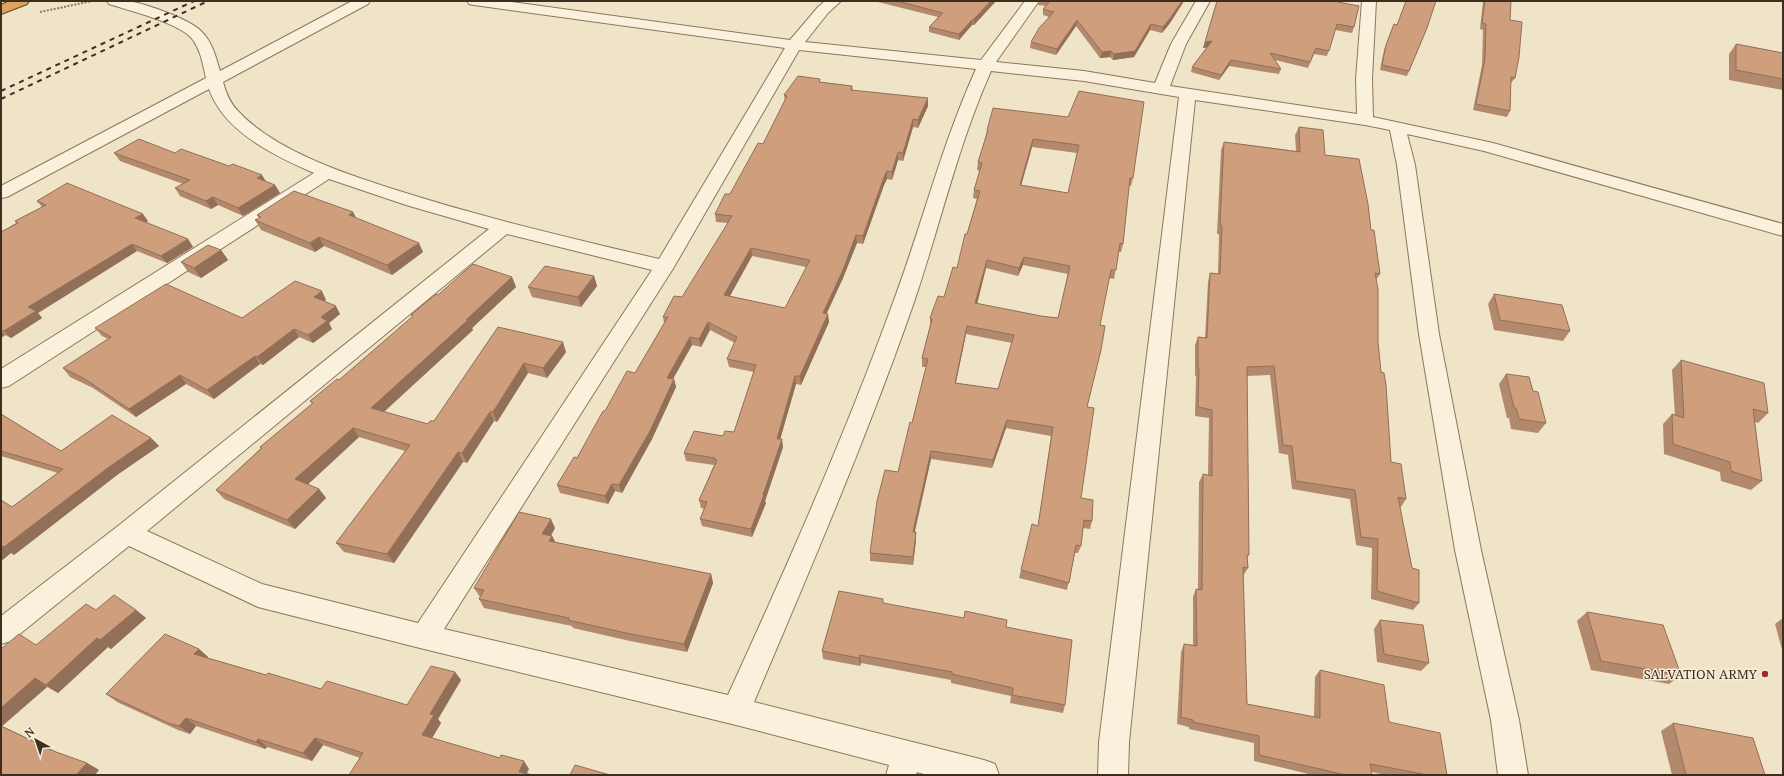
<svg xmlns="http://www.w3.org/2000/svg" width="1784" height="776" viewBox="0 0 1784 776" font-family="'Noto Serif',serif">
	<style>
		.lines { fill: none; stroke-linecap: round; stroke-linejoin: round }
		.street-casing { stroke: #8d765c; stroke-width: 2 }
		.highway-casing { stroke: #5b4430; stroke-width: 2 }
		.path { stroke: #8d765c; stroke-width: 2; stroke-dasharray: 2 1.5; stroke-linecap: butt }
		.street { fill: #faf1dc; fill-rule: evenodd }
		.highway { fill: #e0a458; fill-rule: evenodd }
		.rail { stroke: #3d2e20; stroke-width: 2; stroke-dasharray: 5 5; stroke-linecap: butt }
		.wall { fill: #b2896c; fill-rule: evenodd }
		.shaded-wall { fill: #916f58 }
		.building { fill: #cf9f7d; stroke: #916f58; fill-rule: evenodd }
		.poi-dot { fill: #9e2a2b; stroke: #f7eed8; stroke-width: 1.5 }
		.labels { text-anchor: middle; dominant-baseline: central; stroke-width: 3; stroke-linejoin: round; paint-order: stroke }
		.near-poi-label { font-size: 13px; fill: #3d2e20; stroke: #f7eed8; text-anchor: end }
	</style>
	<rect width="100%" height="100%" fill="#f0e4c8"/>
	<g class="lines">
		<defs>
			<path id="street" d="M107,1C114,1 122,0 129,1C146,4 190,19 202,32C212,42 216,57 220,71L352,1H370L368,4L223,82C226,93 230,103 238,111C274,150 343,173 393,189C480,217 570,238 659,259L785,48L474,5L469,4L467,1H505L790,40L818,7L825,1H841L828,13L805,42L981,60L1025,1H1039L996,62L1084,71L1155,83L1171,44L1196,1H1210L1186,44L1170,86L1357,114L1356,79L1362,1H1376L1372,79L1373,117L1493,143L1783,224V236L1484,151L1407,134L1415,165L1439,334L1481,550L1519,720L1528,775H1498L1491,720L1455,550L1419,334L1397,165L1390,130L1365,125L1195,100L1129,742L1128,775H1098L1099,742L1179,97L1084,81L991,71C957,147 939,230 912,308C865,442 809,572 754,702L984,760L995,764L999,775H927L917,772L916,775H886L889,765L736,725L424,649L258,607L129,546L11,641L1,644V616L118,526L489,229L406,205L329,179L9,386L1,388V369L314,173C275,156 224,132 209,89L7,197L1,198V186L206,78C203,65 201,51 193,40C181,23 130,11 109,4ZM799,50L976,69C941,146 921,229 891,308C843,440 786,568 728,695L444,629L674,267ZM507,234L652,270L418,623L262,584L147,531Z"/>
			<polygon id="highway" points="10,1 29,1 27,4 1,14 1,5"/>
		</defs>
		<use href="#street" class="street-casing"/>
		<use href="#highway" class="highway-casing"/>
		<polyline class="path" points="40,12 92,1"/>
		<use href="#street" class="street"/>
		<use href="#highway" class="highway"/>
		<g class="rail">
			<polyline points="1,91 194,1"/>
			<polyline points="1,99 208,1"/>
		</g>
	</g>
	<g class="wall">
		<polygon points="874,1 996,1 974,25 972,25 959,40 929,32 929,27 938,17"/>
		<polygon points="1039,1 1184,1 1170,23 1162,33 1150,30 1134,57 1113,60 1110,57 1100,58 1076,26 1056,55 1030,48 1031,42 1049,17 1043,15 1043,9 1046,6 1038,5"/>
		<polygon points="1217,1 1340,1 1339,2 1354,27 1352,33 1335,30 1327,56 1314,54 1308,68 1275,60 1281,69 1279,74 1229,66 1219,80 1191,72 1192,67 1207,47 1203,48"/>
		<polygon points="1483,1 1511,1 1510,20 1515,78 1511,83 1510,111 1507,117 1473,110 1482,65 1483,30 1480,29"/>
		<polygon points="1394,24 1427,28 1407,76 1380,70 1384,50"/>
		<polygon points="1736,44 1783,53 1783,90 1729,80 1729,54"/>
		<path d="M820,79V82L852,86L853,90L928,106L918,128L913,127L903,161L898,160L892,180L887,179L884,185L863,244L857,243L843,278L827,313L829,322L801,385L796,384L780,439L783,447L765,501L766,503L752,537L702,526L700,519L705,509L701,508L699,500L714,465L686,461L684,453L734,432L754,372L729,367L727,359L735,343L710,330L701,347L692,345L673,379H674L676,387L652,439L622,493L615,491L608,504L560,493L557,485L577,458L605,411L635,373L664,323L663,317L682,297L728,223L716,222L715,214L730,194L763,144L785,101L784,95ZM752,256L806,267L785,308L730,296Z"/>
		<path d="M1068,117L1133,178L1131,186H1129L1123,244L1121,252H1119L1114,279L1109,278L1100,325L1087,407L1081,498L1092,521L1090,529L1083,528L1081,546L1078,553H1075L1067,590L1019,578L1021,570L1038,526L1051,436L1006,428L992,468L931,459L914,532H916V540L913,565L870,561V553L898,472L912,423L926,367H922V358L930,327V318L944,297L957,268L977,199L973,198L974,190L980,171L977,170L978,162L986,136L987,130ZM1032,147L1077,153L1068,193L1021,185ZM1023,265L1068,274L1058,318L1041,316L977,304L986,268L1018,276ZM966,334L1012,343L998,389L956,383Z"/>
		<polygon points="1299,127 1325,155 1371,230 1380,274 1376,280 1378,342 1381,372 1391,462 1406,499 1401,507 1400,507 1412,568 1419,603 1413,610 1371,599 1372,548 1356,545 1350,499 1292,489 1288,455 1279,453 1270,375 1247,376 1249,555 1247,557 1248,568 1243,576 1247,704 1314,717 1315,677 1320,670 1389,722 1447,775 1386,775 1371,772 1372,775 1313,775 1254,761 1254,743 1189,729 1189,727 1177,724 1181,652 1184,644 1193,645 1193,597 1196,589 1198,589 1199,482 1203,474 1208,475 1209,418 1195,416 1196,376 1195,376 1195,345 1198,337 1205,338 1208,282 1210,273 1218,274 1219,234 1217,234 1221,150 1224,142 1296,151 1295,135"/>
		<polygon points="114,153 175,153 275,185 280,193 243,216 218,205 211,209 180,196 175,188 183,184 120,161"/>
		<polygon points="37,201 148,221 146,223 188,239 193,247 167,263 137,251 38,313 42,318 11,338 5,335 1,338 1,232 16,223 15,221 42,207"/>
		<polygon points="353,212 356,218 423,252 392,275 324,246 315,252 261,230 255,220 259,218 257,215"/>
		<polygon points="221,250 228,260 201,278 188,272 181,262"/>
		<polygon points="594,276 597,286 581,307 532,297 528,287"/>
		<polygon points="512,277 516,287 472,328 473,330 384,412 428,424 434,421 498,327 566,352 547,378 528,373 497,422 494,421 467,463 463,462 394,563 344,552 336,543 405,451 359,437 308,484 319,489 326,498 295,529 224,499 216,490 261,448 260,447 312,404 310,401 339,380 412,317 411,315 438,295"/>
		<polygon points="1494,294 1570,331 1563,341 1494,330 1488,304"/>
		<polygon points="326,300 324,301 340,314 329,323 332,329 313,343 299,337 263,365 260,364 214,399 186,384 136,417 93,388 70,377 63,368 108,339 102,336 95,328 242,318"/>
		<polygon points="1681,360 1768,413 1758,423 1755,422 1762,481 1751,490 1721,481 1720,472 1664,454 1663,424 1672,414 1675,415 1672,370"/>
		<polygon points="1506,374 1533,391 1546,423 1538,433 1511,429 1509,418 1507,418 1499,384"/>
		<polygon points="1,414 61,451 151,438 159,446 117,475 14,555 11,553 1,561 1,500 12,507 58,473 1,456"/>
		<polygon points="555,528 551,535 552,536 555,542 711,574 713,583 687,652 630,641 573,628 572,626 484,608 479,599 480,597 474,588"/>
		<polygon points="883,604 1006,627 1065,705 1063,713 1010,703 1011,696 951,683 951,680 861,663 860,666 823,659 822,651"/>
		<polygon points="96,610 136,610 146,618 111,649 108,647 58,693 47,687 2,726 56,752 87,763 99,770 1,775 1,649 36,645"/>
		<polygon points="1587,612 1681,675 1669,684 1591,670 1577,621"/>
		<polygon points="1783,618 1783,653 1775,624"/>
		<polygon points="1380,620 1429,663 1421,671 1377,662 1374,629"/>
		<polygon points="199,649 208,657 208,658 266,675 321,689 407,705 455,672 461,680 438,719 441,723 432,738 529,769 360,758 323,745 312,761 267,747 265,749 196,726 190,734 178,730 117,702 106,694"/>
		<polygon points="1673,723 1765,775 1672,775 1661,731"/>
	</g>
	<g class="shaded-wall">
		<polygon points="991,1 996,1 974,25 974,19"/>
		<polygon points="1182,1 1184,1 1170,23 1162,33 1163,27"/>
		<polygon points="973,19 972,25 959,40 959,34"/>
		<polygon points="1077,20 1076,26 1056,55 1057,49"/>
		<polygon points="1151,24 1150,30 1134,57 1113,60 1114,54"/>
		<polygon points="1212,41 1210,47 1203,48 1205,42"/>
		<polygon points="1111,51 1110,57 1100,58 1102,52"/>
		<polygon points="1231,60 1229,66 1219,80 1221,75"/>
		<polygon points="928,98 928,106 918,128 918,120"/>
		<polygon points="913,119 913,127 903,161 903,153"/>
		<polygon points="1033,139 1032,147 1019,193 1020,185"/>
		<polygon points="898,152 898,160 892,180 892,172"/>
		<polygon points="887,171 887,179 884,185 863,244 863,236 884,177"/>
		<polygon points="262,175 267,183 257,178"/>
		<polygon points="275,185 280,193 243,216 238,208"/>
		<polygon points="213,197 218,205 211,209 206,201"/>
		<polygon points="353,212 358,222 349,215"/>
		<polygon points="143,214 148,221 140,226 135,218"/>
		<polygon points="856,235 857,243 843,278 823,321 823,313"/>
		<polygon points="319,237 324,246 315,252 310,243"/>
		<polygon points="188,239 193,247 167,263 161,256"/>
		<polygon points="419,243 423,252 392,275 387,265"/>
		<polygon points="132,244 137,251 38,313 42,318 11,338 4,331 28,307"/>
		<polygon points="751,248 752,256 726,303 724,295"/>
		<polygon points="221,250 228,260 201,278 194,268"/>
		<polygon points="1024,257 1023,265 1018,276 1019,268"/>
		<polygon points="987,260 986,268 975,312 975,303"/>
		<polygon points="594,276 597,286 581,307 578,297"/>
		<polygon points="512,277 516,287 472,328 473,330 377,418 371,408"/>
		<polygon points="322,291 326,300 319,305 314,297"/>
		<polygon points="336,306 340,314 329,323 332,329 313,343 308,335 321,317"/>
		<polygon points="828,314 829,322 801,385 800,376"/>
		<polygon points="708,322 710,330 701,347 699,339"/>
		<polygon points="967,326 966,334 954,391 955,383"/>
		<polygon points="294,329 299,337 263,365 257,357"/>
		<polygon points="1,332 5,335 1,338"/>
		<polygon points="690,337 692,345 669,386 667,378"/>
		<polygon points="563,342 566,352 547,378 543,368"/>
		<polygon points="255,356 260,364 214,399 207,390"/>
		<polygon points="524,363 528,373 497,422 493,412"/>
		<polygon points="180,375 186,384 136,417 129,409"/>
		<polygon points="795,376 796,384 778,447 777,439"/>
		<polygon points="674,379 676,387 652,439 622,493 619,485"/>
		<polygon points="490,412 494,421 467,463 462,453"/>
		<polygon points="1007,420 1006,428 992,468 993,460"/>
		<polygon points="353,428 359,437 303,489 295,479"/>
		<polygon points="151,438 159,446 117,475 14,555 4,547 109,467"/>
		<polygon points="782,439 783,447 765,501 766,503 752,537 751,529"/>
		<polygon points="931,451 931,459 913,540 913,532"/>
		<polygon points="458,452 463,462 394,563 387,554"/>
		<polygon points="612,484 615,491 608,504 605,496"/>
		<polygon points="319,489 326,498 295,529 287,520"/>
		<polygon points="551,519 555,528 547,543 542,534"/>
		<polygon points="916,532 916,540 913,565 913,557"/>
		<polygon points="552,536 557,545 549,541"/>
		<polygon points="1,545 11,553 1,561"/>
		<polygon points="711,574 713,583 687,652 684,644"/>
		<polygon points="136,610 146,618 111,649 100,640"/>
		<polygon points="97,638 108,647 58,693 46,685"/>
		<polygon points="199,649 208,657 204,662 194,654"/>
		<polygon points="860,655 861,663 860,666 859,658"/>
		<polygon points="455,672 461,680 438,719 441,723 429,743 422,735 430,714"/>
		<polygon points="35,678 47,687 1,727 1,708"/>
		<polygon points="186,718 196,726 190,734 179,726"/>
		<polygon points="315,738 323,745 312,761 303,753"/>
		<polygon points="258,739 267,747 265,749 256,742"/>
		<polygon points="524,761 529,769 526,775 519,772"/>
		<polygon points="87,763 99,770 95,775 76,775"/>
	</g>
	<g class="building">
		<polygon points="897,1 991,1 974,19 973,19 959,34 929,27 943,13"/>
		<polygon points="1049,1 1182,1 1171,17 1163,27 1151,24 1135,51 1114,54 1111,51 1102,52 1077,20 1057,49 1031,42 1039,28 1054,12 1043,9 1050,1"/>
		<polygon points="1217,1 1339,1 1338,2 1359,6 1354,27 1337,24 1329,51 1316,48 1310,62 1270,53 1281,69 1231,60 1221,75 1192,67 1212,41 1205,42"/>
		<polygon points="1406,1 1436,1 1427,28 1409,71 1382,65 1386,45 1394,24 1397,25"/>
		<polygon points="1485,1 1511,1 1510,20 1522,22 1519,57 1515,78 1511,77 1510,111 1476,104 1485,59 1486,24 1482,23"/>
		<polygon points="1736,44 1783,53 1783,79 1736,70"/>
		<path d="M798,76L820,79L819,82L852,86L851,90L928,98L918,120L913,119L903,153L898,152L892,172L887,171L884,177L863,236L856,235L843,270L823,313L828,314L800,376H795L777,439H782L763,495H764L751,529L700,519L707,502L699,500L717,460L714,459L715,458L684,453L694,431L723,436L725,431L734,432L756,365L727,359L737,337L708,322L699,339L690,337L667,378L674,379L650,431L619,485L612,484L605,496L557,485L574,457L577,458L603,411H605L627,371L635,373L668,317H663L674,296L682,297L732,216L715,214L725,194H730L758,143L763,144L787,96L784,95ZM751,248L810,260L785,308L724,295Z"/>
		<path d="M1079,91L1144,102L1133,178H1130L1123,244L1120,243L1116,270H1111L1100,325L1105,326L1101,350L1087,407L1094,408L1081,498L1093,500L1092,521L1084,520L1081,546L1076,545L1069,583L1021,570L1032,524L1038,526L1053,427L1007,420L993,460L931,451L913,532H916L913,557L870,553L877,501L885,470L898,472L910,422L912,423L928,359L922,358L932,319L930,318L938,296L944,297L953,267L957,268L965,234H967L980,191L974,190L982,163L978,162L988,130H987L993,108L1068,117ZM1033,139L1079,145L1068,193L1020,185ZM1024,257L1070,266L1058,318L1041,316L975,303L987,260L1019,268ZM967,326L1014,335L998,389L955,383Z"/>
		<polygon points="1299,127 1323,130 1325,155 1359,159 1368,204 1371,230 1374,230 1380,274 1375,273 1378,289 1378,342 1381,372 1384,373 1386,385 1391,462 1401,464 1406,499 1398,497 1412,568 1419,570 1419,603 1377,591 1378,539 1361,537 1355,490 1296,481 1292,446 1283,445 1274,366 1247,367 1249,555 1247,555 1248,568 1243,567 1247,704 1320,718 1320,670 1384,685 1389,722 1440,733 1447,775 1423,775 1423,774 1370,764 1372,775 1346,775 1259,755 1259,736 1193,722 1193,720 1181,717 1184,644 1197,646 1196,589 1202,590 1203,474 1212,476 1212,410 1198,407 1199,368 1198,367 1198,337 1207,338 1210,273 1220,274 1222,226 1220,225 1224,142 1300,152"/>
		<polygon points="139,139 175,153 181,149 229,166 233,164 262,175 257,178 275,185 238,208 213,197 206,201 175,188 190,180 114,153"/>
		<polygon points="67,183 143,214 135,218 188,239 161,256 132,244 28,307 36,311 4,331 1,330 1,232 18,223 15,221 46,205 37,201"/>
		<polygon points="294,191 353,212 349,215 419,243 387,265 319,237 310,243 255,220 261,217 257,215"/>
		<polygon points="208,245 221,250 194,268 181,262"/>
		<polygon points="473,264 512,277 466,320 468,320 371,408 428,424 430,421 434,421 498,327 563,342 543,368 524,363 493,412 490,412 462,453 458,452 387,554 336,543 410,445 353,428 295,479 319,489 287,520 216,490 262,448 260,447 313,403 310,401 337,379 339,380 413,316 411,315 436,294 438,295"/>
		<polygon points="545,266 594,276 578,297 528,287"/>
		<polygon points="295,281 322,291 314,297 336,306 321,317 327,321 308,335 294,329 257,357 255,356 207,390 180,375 129,409 85,379 63,368 111,337 95,328 166,284 242,318"/>
		<polygon points="1494,294 1562,305 1570,331 1500,320"/>
		<polygon points="1681,360 1764,383 1768,413 1753,409 1762,481 1731,471 1730,462 1673,444 1672,414 1684,418"/>
		<polygon points="1506,374 1529,377 1533,391 1538,392 1546,423 1519,419 1516,408 1514,408"/>
		<polygon points="1,414 61,451 112,415 151,438 109,467 4,547 1,545 1,500 12,507 63,469 1,451"/>
		<polygon points="519,512 551,519 542,534 552,536 549,541 711,574 684,644 626,633 568,620 569,618 479,599 484,590 474,588"/>
		<polygon points="839,591 883,599 883,603 964,618 965,611 1007,620 1006,627 1072,640 1065,705 1012,695 1013,688 952,674 952,672 860,655 859,658 822,651"/>
		<polygon points="114,595 136,610 100,640 97,638 46,685 35,678 1,708 1,649 19,634 36,645 86,604 96,610"/>
		<polygon points="1587,612 1663,625 1681,675 1601,661"/>
		<polygon points="1380,620 1423,625 1429,663 1384,654"/>
		<polygon points="165,634 199,649 194,654 266,675 268,673 321,689 327,681 407,705 431,666 455,672 430,714 434,715 422,735 500,758 501,755 524,761 519,772 533,775 349,775 363,753 315,738 303,753 258,739 256,742 186,718 179,726 168,723 106,694"/>
		<polygon points="1673,723 1753,738 1765,775 1686,775"/>
		<polygon points="1,726 56,752 87,763 76,775 1,775"/>
		<polygon points="575,765 610,775 570,775"/>
	</g>
	<circle class="poi-dot" cx="1765" cy="674" r="4"/>
	<g class="labels">
		<g class="near-poi-label">
			<text x="1757" y="674">SALVATION ARMY</text>
		</g>
	</g>
	<rect width="1784" height="776" fill="none" stroke="#3d2e20" stroke-width="4"/>
	<g transform="translate(36 740) rotate(320)" stroke="#f7eed8" stroke-width="3" paint-order="stroke">
	<path d="M0-3L7 15L0 10L-7 15Z" fill="#3d2e20"/>
	<text y="-6" font-size="11" font-weight="bold" text-anchor="middle" fill="#3d2e20">N</text>
	</g>
</svg>
